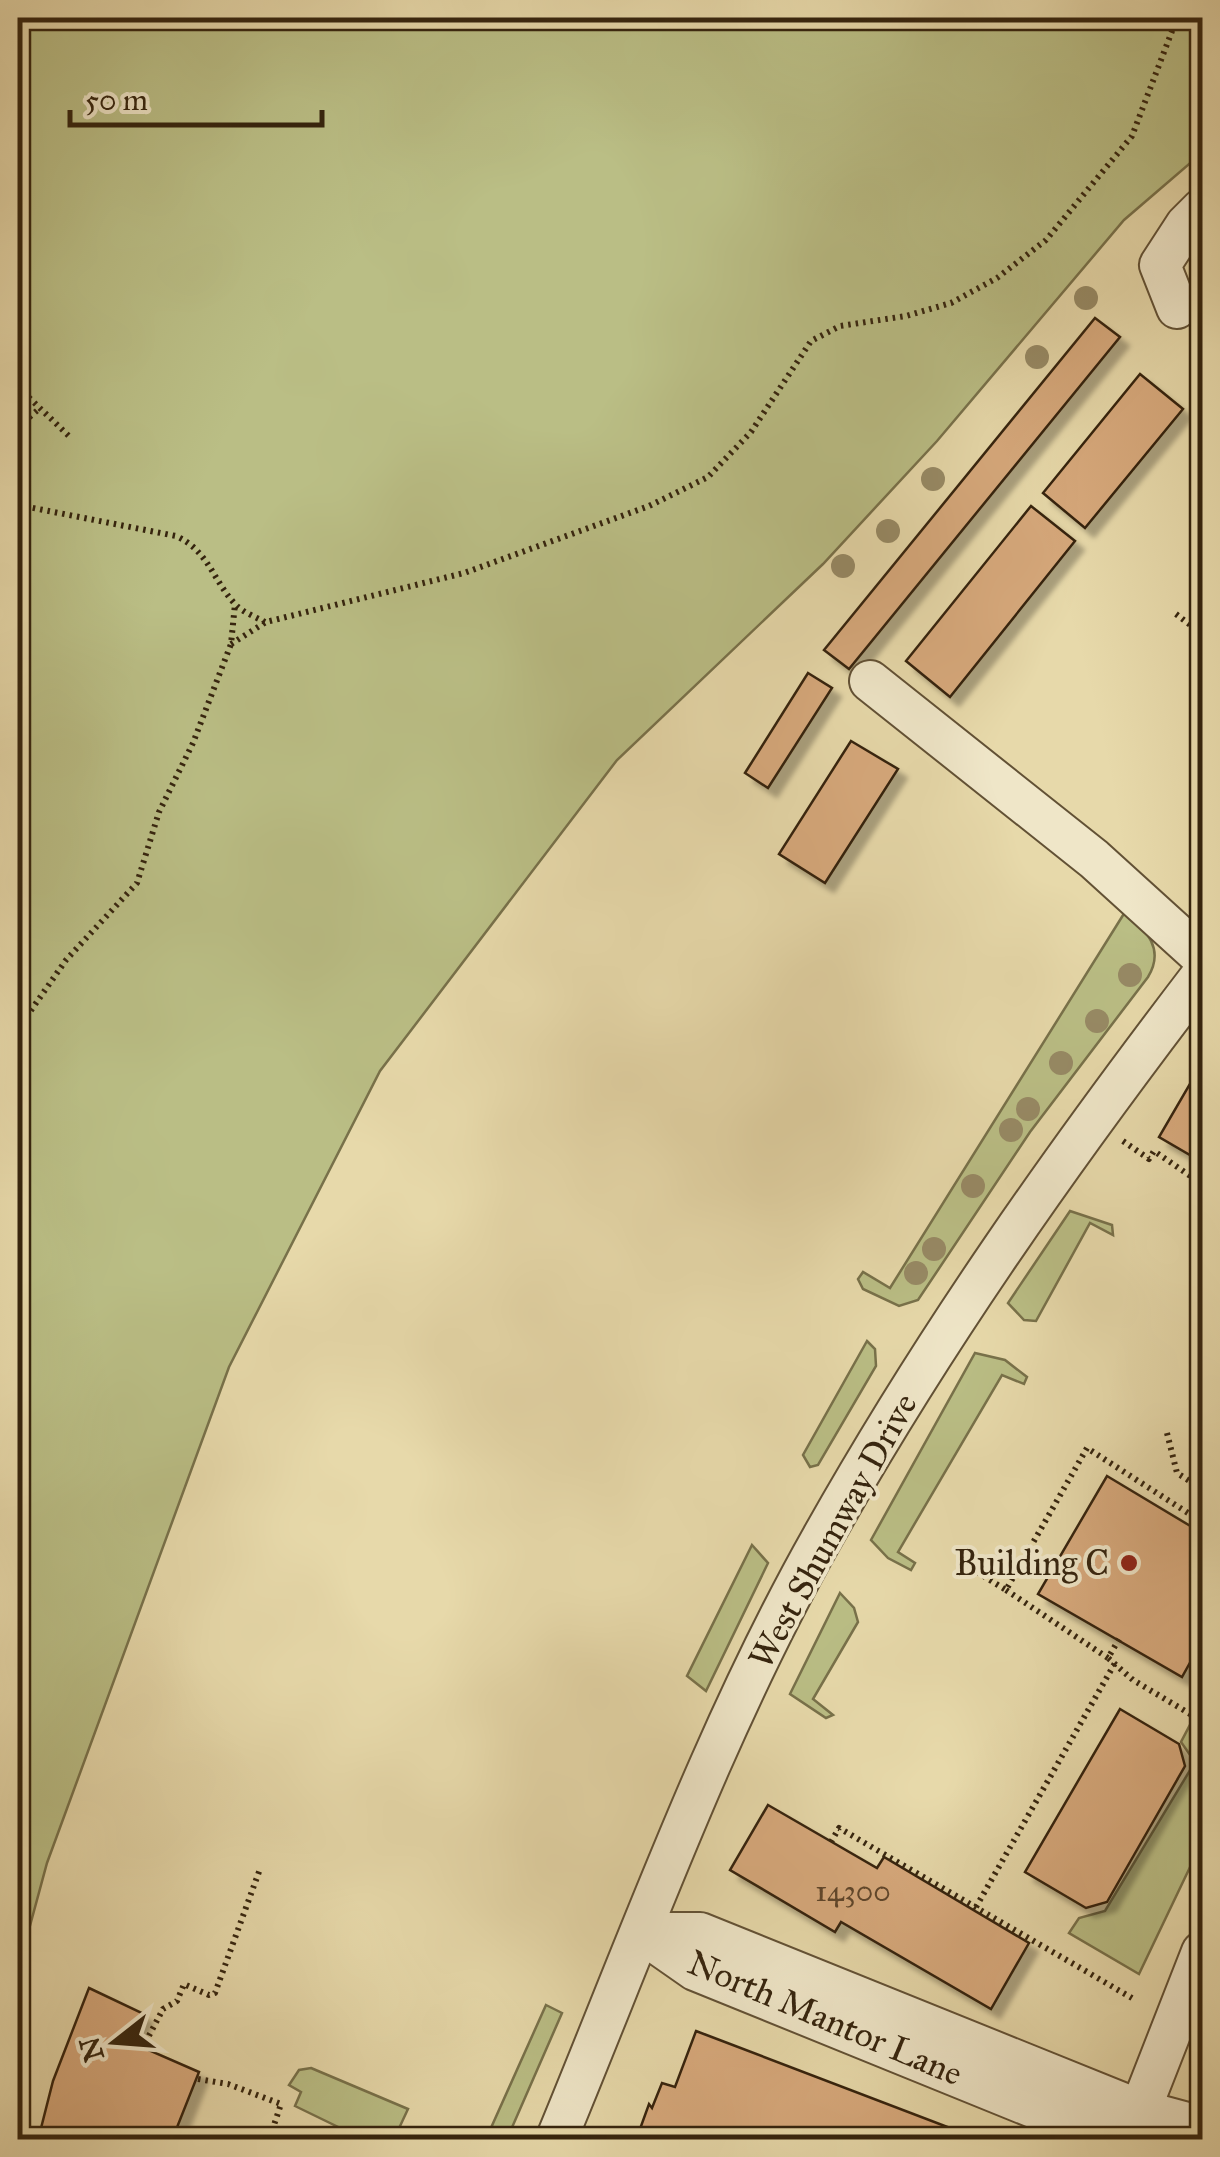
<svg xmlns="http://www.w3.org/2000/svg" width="1220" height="2157" viewBox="0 0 1220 2157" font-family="'IM FELL Great Primer',serif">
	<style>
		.green { fill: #babe85; stroke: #78714a; stroke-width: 2.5 }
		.building { fill: #d7a97c; stroke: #35240e; stroke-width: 2.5; filter: url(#shadow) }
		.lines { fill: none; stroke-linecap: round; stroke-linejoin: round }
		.minor-casing { stroke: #625135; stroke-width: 44 }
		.path { stroke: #35240e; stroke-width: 6; stroke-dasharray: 2.5 5; stroke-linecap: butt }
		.minor { stroke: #efe6c8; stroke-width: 40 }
		.tree { fill: #978a65 }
		.poi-dot { fill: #8f2418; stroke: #efe6c8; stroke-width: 4 }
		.labels { text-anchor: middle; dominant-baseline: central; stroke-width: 8; stroke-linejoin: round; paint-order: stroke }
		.number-label { font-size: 30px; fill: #5e452a }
		.street-label { font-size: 35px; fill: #35240e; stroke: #efe6c8 }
		.poi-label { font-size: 35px; fill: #35240e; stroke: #efe6c8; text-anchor: end }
	</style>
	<defs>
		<filter id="shadow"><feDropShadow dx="9" dy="9" stdDeviation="2.5" flood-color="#0004"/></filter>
	</defs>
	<rect width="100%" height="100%" fill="#e7d9aa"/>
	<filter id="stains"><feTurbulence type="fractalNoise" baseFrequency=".002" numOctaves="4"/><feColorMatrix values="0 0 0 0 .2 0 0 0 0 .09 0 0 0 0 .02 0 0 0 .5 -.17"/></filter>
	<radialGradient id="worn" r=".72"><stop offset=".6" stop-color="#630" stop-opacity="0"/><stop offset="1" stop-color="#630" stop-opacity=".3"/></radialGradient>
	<g class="green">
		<polygon points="18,18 1202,18 1202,153 1124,220 937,441 823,564 617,760 380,1071 229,1367 47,1863 18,1970"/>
		<path d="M1125,912C1147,931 1165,949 1148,977L1030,1132L918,1300L899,1306L863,1289L858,1279L863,1272L890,1288Z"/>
		<polygon points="1070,1211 1112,1225 1113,1235 1090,1223 1036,1321 1024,1320 1008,1303"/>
		<polygon points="867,1341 875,1349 876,1366 818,1465 810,1467 803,1455"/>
		<polygon points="975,1353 1005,1360 1027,1377 1024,1384 1002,1375 898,1552 915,1563 911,1570 888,1558 871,1540"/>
		<polygon points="752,1545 768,1563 706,1691 687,1676"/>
		<polygon points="840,1593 854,1608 858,1622 813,1699 833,1715 826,1718 790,1694"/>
		<polygon points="1192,1721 1202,1726 1202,1842 1139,1974 1069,1933 1079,1918 1105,1911 1195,1762 1181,1742"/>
		<polygon points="546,2005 562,2013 507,2139 486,2139"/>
		<polygon points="311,2068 408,2109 394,2139 363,2139 295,2106 301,2092 289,2085 299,2070"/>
	</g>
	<g class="building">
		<polygon points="1095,318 1120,337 849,669 824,650"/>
		<polygon points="1140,374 1183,409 1085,528 1043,493"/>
		<polygon points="1031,506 1075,541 950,697 906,661"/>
		<polygon points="808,673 832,688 768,788 745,773"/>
		<polygon points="851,741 898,769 825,883 779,854"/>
		<polygon points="1198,1070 1202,1073 1202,1162 1159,1137"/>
		<polygon points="1107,1476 1202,1533 1202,1641 1182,1677 1038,1594"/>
		<polygon points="1120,1709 1179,1744 1185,1766 1107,1902 1086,1908 1025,1872"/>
		<polygon points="768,1805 877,1868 884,1857 1029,1943 991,2009 841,1922 835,1932 730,1870"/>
		<polygon points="89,1988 144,2014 130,2042 199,2072 172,2140 38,2140 53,2081"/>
		<polygon points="696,2031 958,2131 954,2140 636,2140 649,2104 652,2108 662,2083 675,2087"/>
	</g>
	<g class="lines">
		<defs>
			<g id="minor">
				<polyline points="1177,308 1160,265 1186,225 1202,209"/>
				<polyline points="870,681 1094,859 1202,957"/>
				<polyline points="642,1933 700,1933 1139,2110 1202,2127"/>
				<polyline points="642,1933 695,1970 1114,2140"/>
				<polyline points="1130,2136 1202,1952"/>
				<path d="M556,2140C639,1940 715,1727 822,1538C935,1337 1062,1158 1202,975"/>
			</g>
		</defs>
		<use href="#minor" class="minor-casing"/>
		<g class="path">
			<polyline points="18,387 72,439"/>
			<polyline points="18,427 40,408"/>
			<path d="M18,505L176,536C209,551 213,581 236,605C243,612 255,617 265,622"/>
			<polyline points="1176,614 1202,634"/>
			<polyline points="231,644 266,622 464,573 649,506 708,477 751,432 811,341 840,326 906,316 951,303 997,278 1046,240 1132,136 1177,18"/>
			<polyline points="18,1029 66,960 137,883 159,812 193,743 231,644 235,604"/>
			<polyline points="1123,1141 1149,1159 1154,1151 1202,1184"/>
			<polyline points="1167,1433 1177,1473 1202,1489"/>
			<polyline points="977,1572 1006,1590 1087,1448 1202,1522"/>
			<polyline points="1006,1590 1108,1658"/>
			<polyline points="1119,1639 1108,1658 1133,1680 1202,1721"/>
			<polyline points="831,1842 839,1828 1132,1998"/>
			<polyline points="976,1907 1115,1663"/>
			<polyline points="142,2049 163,2009 177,2001 184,1984 209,1995 215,1993 260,1869"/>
			<polyline points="198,2079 228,2084 281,2104 269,2140"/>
		</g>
		<use href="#minor" class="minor"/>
	</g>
	<g class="tree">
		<circle cx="1086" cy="298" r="12"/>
		<circle cx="1037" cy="357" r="12"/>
		<circle cx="933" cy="479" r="12"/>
		<circle cx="888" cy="531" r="12"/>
		<circle cx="843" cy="566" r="12"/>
		<circle cx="1130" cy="975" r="12"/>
		<circle cx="1097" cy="1021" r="12"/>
		<circle cx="1061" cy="1063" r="12"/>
		<circle cx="1028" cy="1109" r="12"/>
		<circle cx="1011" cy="1130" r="12"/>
		<circle cx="973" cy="1186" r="12"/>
		<circle cx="934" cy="1249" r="12"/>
		<circle cx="916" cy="1273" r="12"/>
	</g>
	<circle class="poi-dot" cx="1129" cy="1563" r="10"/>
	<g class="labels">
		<g class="number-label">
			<text x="853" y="1891">14300</text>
		</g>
		<g class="street-label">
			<text transform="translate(833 1531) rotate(-61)">West Shumway Drive</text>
			<text transform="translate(825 2018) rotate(23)">North Mantor Lane</text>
		</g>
		<g class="poi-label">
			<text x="1109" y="1563">Building C</text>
		</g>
	</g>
	<rect width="1220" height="2157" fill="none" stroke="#e7d9aa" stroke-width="60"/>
	<rect x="20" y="20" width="1180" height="2117" fill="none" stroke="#35240e" stroke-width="5"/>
	<rect x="30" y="30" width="1160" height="2097" fill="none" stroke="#35240e" stroke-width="2.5"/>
	<g transform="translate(115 2042) rotate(253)" stroke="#efe6c8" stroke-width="8" paint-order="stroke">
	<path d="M0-8L18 38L0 25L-18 38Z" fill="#35240e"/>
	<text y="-15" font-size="28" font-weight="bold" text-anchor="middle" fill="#35240e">N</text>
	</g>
	<path d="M70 110v15h252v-15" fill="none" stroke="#35240e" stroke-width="5"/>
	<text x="85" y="110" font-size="30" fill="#35240e" stroke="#efe6c8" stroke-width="8" paint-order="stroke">50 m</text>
	<rect width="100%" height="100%" filter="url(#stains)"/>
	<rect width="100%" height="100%" fill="url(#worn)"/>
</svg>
